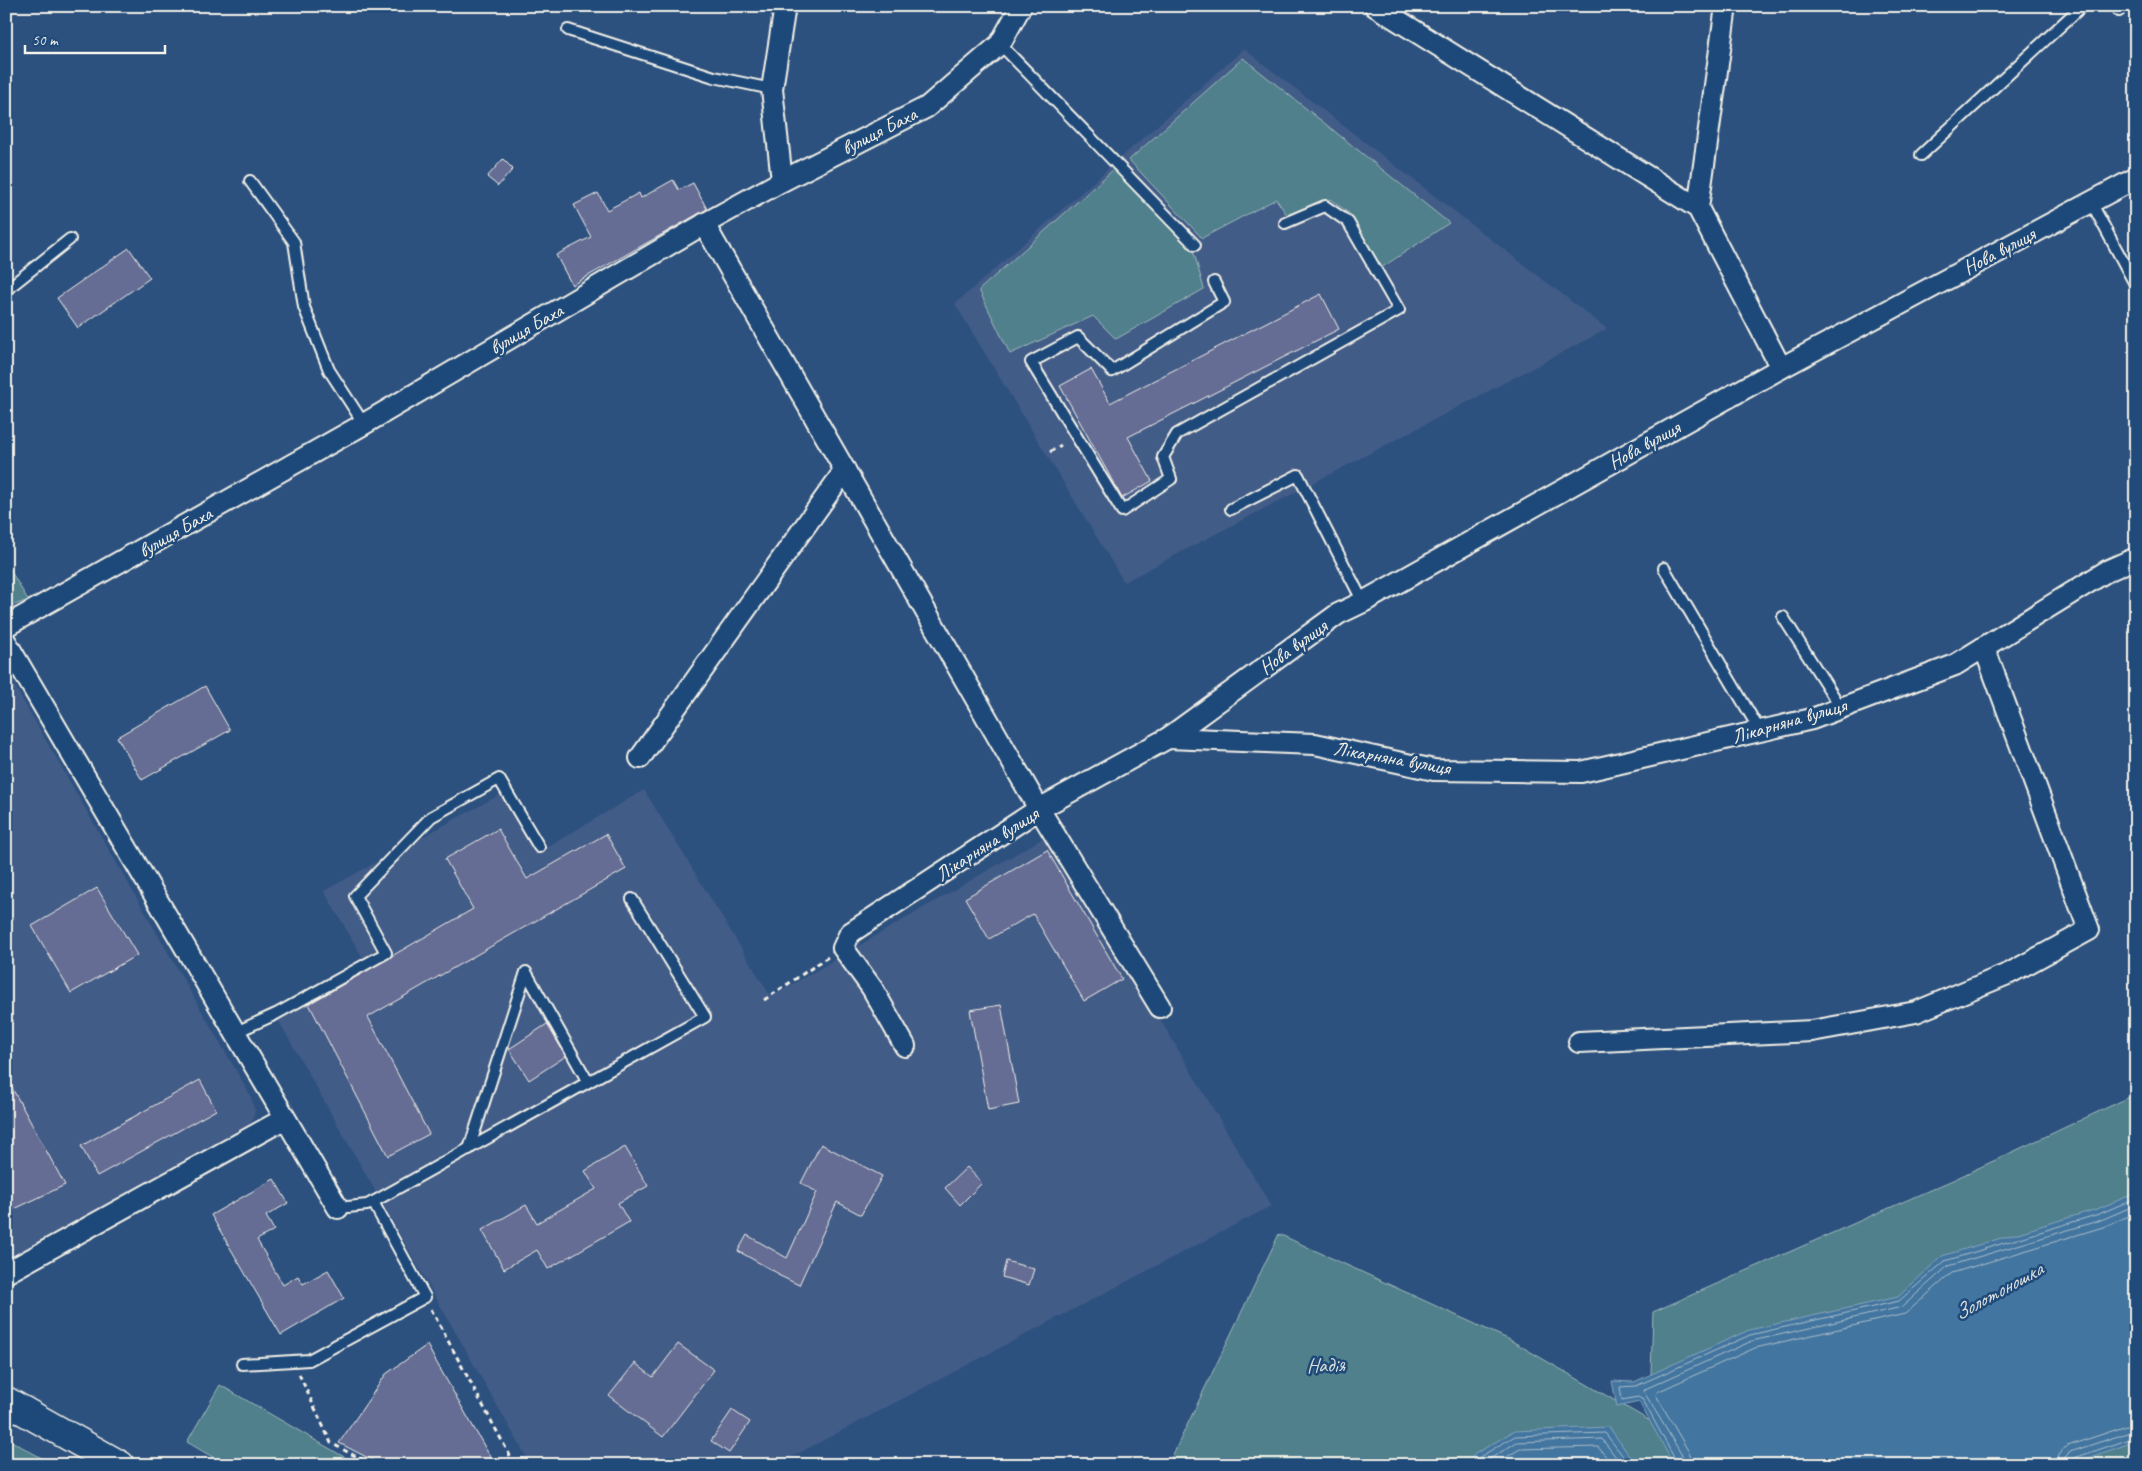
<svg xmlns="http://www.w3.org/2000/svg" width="2142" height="1471" viewBox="0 0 2142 1471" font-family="Caveat,sans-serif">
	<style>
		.built { fill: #425c88 }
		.green { fill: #4f808c; stroke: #a2b8ba }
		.water { fill: #42749f; stroke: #89a6bc }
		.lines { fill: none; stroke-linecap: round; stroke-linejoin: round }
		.shore { stroke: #adbfcb; stroke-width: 1 }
		.building { fill: #656d95; stroke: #f4f1e8 }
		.lane-casing { stroke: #f4f1e8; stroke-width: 14 }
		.street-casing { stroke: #f4f1e8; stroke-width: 24 }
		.secondary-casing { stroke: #f4f1e8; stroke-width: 31 }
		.path { stroke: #f4f1e8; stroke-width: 3; stroke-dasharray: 5 4; stroke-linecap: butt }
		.lane { stroke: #1f4a7a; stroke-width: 10 }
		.street { stroke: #1f4a7a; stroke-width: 20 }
		.secondary { stroke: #1f4a7a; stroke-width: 28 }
		.labels { text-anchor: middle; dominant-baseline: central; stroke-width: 5; stroke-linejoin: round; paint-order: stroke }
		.street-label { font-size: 20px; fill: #f4f1e8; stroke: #1f4a7a }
		.park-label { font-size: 20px; fill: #dbe0da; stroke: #1f4a7a }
		.water-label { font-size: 21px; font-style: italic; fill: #d9dedd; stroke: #1f4a7a }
	</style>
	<rect width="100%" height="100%" fill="#2d517f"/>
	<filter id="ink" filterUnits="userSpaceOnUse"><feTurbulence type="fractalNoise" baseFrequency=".02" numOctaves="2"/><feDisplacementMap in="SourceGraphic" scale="10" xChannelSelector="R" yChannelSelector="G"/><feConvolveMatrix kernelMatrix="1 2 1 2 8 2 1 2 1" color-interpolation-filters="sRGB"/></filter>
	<g filter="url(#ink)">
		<g class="built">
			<polygon points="1244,49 1607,329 1124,582 955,304"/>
			<polygon points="6,671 250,1095 255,1111 253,1120 246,1128 6,1262"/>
			<polygon points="644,790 771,997 1050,834 1271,1206 776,1465 531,1465 273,1011 366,963 324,891 503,793 539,852"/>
		</g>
		<g class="green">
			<polygon points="1243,58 1449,223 1381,268 1350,214 1330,199 1287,215 1276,199 1202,238 1129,160"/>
			<polygon points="1114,169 1194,253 1204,289 1116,339 1093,316 1010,354 979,290"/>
			<polygon points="6,563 28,600 6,608"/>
			<polygon points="2136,1094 2136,1459 2112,1465 1736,1465 1683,1426 1651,1374 1653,1312 1955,1179"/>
			<polygon points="1279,1234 1510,1340 1664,1429 1700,1465 1168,1465"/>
			<polygon points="220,1385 358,1465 226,1465 187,1442"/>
			<polygon points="6,1438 54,1465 6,1465"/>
		</g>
		<g class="water">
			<polygon points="2136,1193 2136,1441 2069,1465 1674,1465 1639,1402 1617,1407 1612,1381 1634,1382 1749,1330 1898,1297 1942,1256 2097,1209"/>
			<polygon points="1609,1427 1636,1465 1464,1465 1475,1454 1514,1431"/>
		</g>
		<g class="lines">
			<g class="shore">
				<polyline points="1471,1465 1478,1458 1515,1436 1605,1433 1630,1465"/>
				<polyline points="1480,1465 1517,1442 1602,1439 1622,1465"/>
				<polyline points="1493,1465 1520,1449 1598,1447 1613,1465"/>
				<polyline points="1678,1465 1643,1400 1638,1397 1622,1400 1620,1387 1636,1386 1750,1335 1899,1301 1945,1261 2099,1214 2136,1198"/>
				<polyline points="1685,1465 1683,1457 1644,1392 1645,1389 1752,1341 1902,1307 1948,1266 2101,1220 2136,1205"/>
				<polyline points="1692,1465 1690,1454 1656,1395 1657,1392 1755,1348 1905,1314 1952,1273 2103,1227 2136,1213"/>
				<polyline points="2056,1465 2058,1454 2067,1446 2136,1423"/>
				<polyline points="2064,1465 2065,1457 2070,1452 2136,1430"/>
				<polyline points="2070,1465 2074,1458 2136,1437"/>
			</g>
		</g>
		<g class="building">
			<polygon points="503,159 513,169 498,186 487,177"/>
			<polygon points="673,180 679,190 693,183 707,209 572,285 556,255 591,237 574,205 598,193 607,210 639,193 641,198"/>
			<polygon points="129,248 150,278 78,328 57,298"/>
			<polygon points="1321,294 1339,329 1128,437 1152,481 1122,498 1060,386 1091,369 1110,403"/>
			<polygon points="205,686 230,730 142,780 117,737"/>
			<polygon points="498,829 527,879 606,834 626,869 368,1017 429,1134 388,1156 309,1004 473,909 445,859"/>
			<polygon points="1047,850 1122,979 1084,1001 1033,914 989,939 965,898"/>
			<polygon points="97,888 137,955 71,993 32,926"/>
			<polygon points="1001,1005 1019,1104 988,1110 970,1010"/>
			<polygon points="547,1024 566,1056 529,1080 509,1049"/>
			<polygon points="6,1077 65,1185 6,1213"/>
			<polygon points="200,1080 216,1110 97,1176 81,1146"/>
			<polygon points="821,1144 882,1176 861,1215 837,1202 799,1285 778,1275 779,1274 738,1251 747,1235 787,1258 817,1192 801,1183"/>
			<polygon points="625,1147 648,1186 618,1203 629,1222 548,1269 537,1250 504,1269 482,1230 526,1205 537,1223 596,1189 585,1171"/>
			<polygon points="967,1167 982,1183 960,1205 945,1188"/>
			<polygon points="274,1179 288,1203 266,1216 274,1230 257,1240 283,1285 298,1276 303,1284 328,1270 344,1298 281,1335 211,1215"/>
			<polygon points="1006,1261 1034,1269 1029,1285 1002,1277"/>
			<polygon points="678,1344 714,1370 663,1437 609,1396 635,1363 653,1377"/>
			<polygon points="427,1345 434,1358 495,1465 382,1465 339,1443 386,1374"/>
			<polygon points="732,1410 750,1422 729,1453 711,1441"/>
		</g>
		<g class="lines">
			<defs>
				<g id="lane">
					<polyline points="2117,6 2119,11"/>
					<polyline points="568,30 714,77 772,89"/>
					<polyline points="1000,44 1195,245"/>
					<polyline points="1921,155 2082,6"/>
					<polyline points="250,181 294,242 304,307 329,370 364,424"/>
					<polyline points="2091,202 2136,286"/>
					<polyline points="1214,282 1224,302 1112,371 1078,337 1031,362 1122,511 1171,479 1163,457 1177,434 1399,310 1348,222 1325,206 1285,223"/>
					<polyline points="6,290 70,239"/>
					<polyline points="1231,509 1298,475 1363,602"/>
					<polyline points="1664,568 1760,731"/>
					<polyline points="1783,617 1841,708"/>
					<polyline points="234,1033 276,1014 386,953 355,896 431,817 499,779 539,847"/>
					<polyline points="469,1149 526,972 588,1082"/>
					<polyline points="338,1208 367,1205 373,1202 705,1017 632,899"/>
					<polyline points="242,1364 309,1360 425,1297 373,1202"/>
				</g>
				<g id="street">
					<polyline points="1375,6 1698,208 1781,368"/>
					<polyline points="782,181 772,89 785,6"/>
					<polyline points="1698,208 1726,6"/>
					<polyline points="704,224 1039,809 1160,1007"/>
					<polyline points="6,626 364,424 704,224 782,181 927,107 1000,44 1021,6"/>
					<polyline points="6,642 338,1208"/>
					<polyline points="1168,738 1315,744 1434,770 1581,772 1812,719 1955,665 2107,571 2136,558"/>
					<polyline points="640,758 845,470"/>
					<polyline points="1579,1042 1812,1031 1916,1012 2010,973 2089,930 1984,647"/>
					<polyline points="905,1046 872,988 843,948 850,933 1039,809 1168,738 1338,614 1363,602 1781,368 2136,178"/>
					<polyline points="6,1273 284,1119"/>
				</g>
				<polyline id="secondary" points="6,1401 120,1465"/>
			</defs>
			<use href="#lane" class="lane-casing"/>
			<use href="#street" class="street-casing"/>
			<use href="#secondary" class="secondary-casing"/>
			<g class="path">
				<polyline points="2129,19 2136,25"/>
				<polyline points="1050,452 1061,445"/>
				<polyline points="764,1000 828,957"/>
				<polyline points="431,1309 515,1465"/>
				<polyline points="299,1374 331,1443 372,1465"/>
			</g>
			<use href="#lane" class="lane"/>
			<use href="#street" class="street"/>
			<use href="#secondary" class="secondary"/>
		</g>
	</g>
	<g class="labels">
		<g class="street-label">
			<text transform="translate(879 131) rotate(-27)">вулиця Баха</text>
			<text transform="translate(1999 251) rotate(-28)">Нова вулиця</text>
			<text transform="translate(526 329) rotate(-30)">вулиця Баха</text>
			<text transform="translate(1644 445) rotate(-29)">Нова вулиця</text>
			<text transform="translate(175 532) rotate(-30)">вулиця Баха</text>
			<text transform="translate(1293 647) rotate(-36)">Нова вулиця</text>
			<text transform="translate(1789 721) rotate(-16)">Лікарняна вулиця</text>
			<text transform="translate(1392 758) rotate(10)">Лікарняна вулиця</text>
			<text transform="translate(987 844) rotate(-33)">Лікарняна вулиця</text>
		</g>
		<g class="park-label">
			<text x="1326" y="1365">Надія</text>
		</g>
		<g class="water-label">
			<text transform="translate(1998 1291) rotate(-29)">Золотоношка</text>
		</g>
	</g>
	<rect width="2142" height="1471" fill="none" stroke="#1f4a7a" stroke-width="25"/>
	<rect x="12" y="12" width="2117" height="1446" fill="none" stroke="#f4f1e8" stroke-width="2" filter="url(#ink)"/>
	<path d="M25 45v8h140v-8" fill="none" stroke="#f4f1e8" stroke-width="2.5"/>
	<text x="32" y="45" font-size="15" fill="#f4f1e8" stroke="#1f4a7a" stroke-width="4" paint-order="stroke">50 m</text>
</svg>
